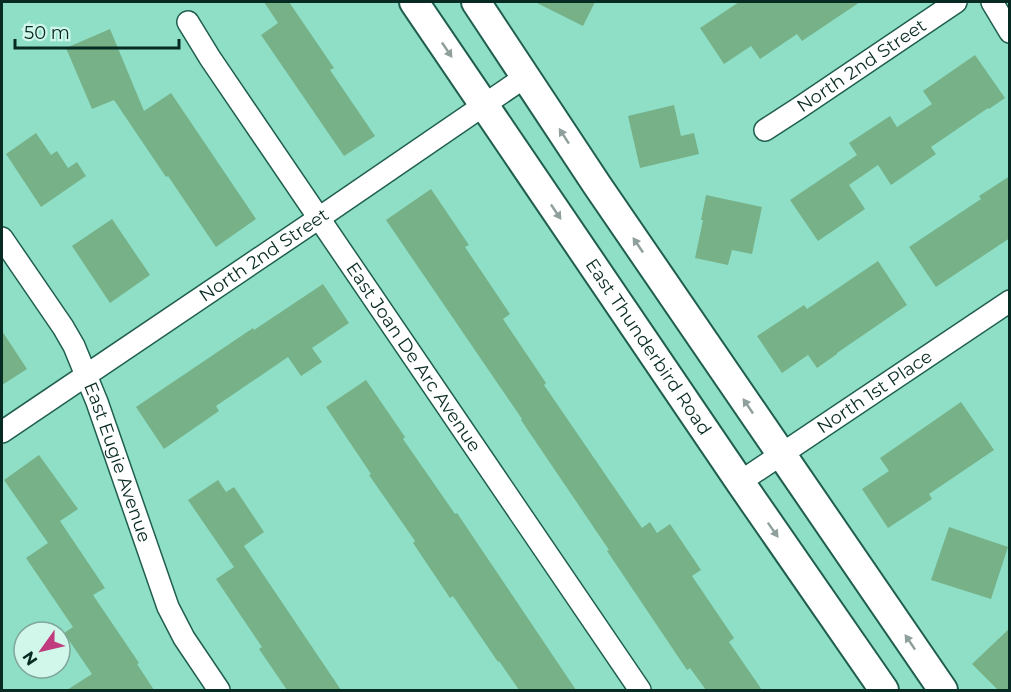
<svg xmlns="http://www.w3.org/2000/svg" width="1011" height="692" viewBox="0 0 1011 692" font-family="Montserrat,sans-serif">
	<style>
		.building { fill: #76b188 }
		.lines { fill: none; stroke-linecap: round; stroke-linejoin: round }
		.street-casing { stroke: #205e4f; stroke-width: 24 }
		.secondary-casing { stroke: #205e4f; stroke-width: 32 }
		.street { stroke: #fff; stroke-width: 21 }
		.secondary { stroke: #fff; stroke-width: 28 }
		.oneway { fill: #8f9f9c }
		.labels { text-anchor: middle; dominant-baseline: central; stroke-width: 5; stroke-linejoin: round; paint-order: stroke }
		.street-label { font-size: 18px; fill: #072a22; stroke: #d0f7ea }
	</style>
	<rect width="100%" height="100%" fill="#8fdfc7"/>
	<g class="building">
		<polygon points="264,2 289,2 334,68 330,70 375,136 344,156 261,35 278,23"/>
		<polygon points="535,2 595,2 583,26"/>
		<polygon points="739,2 860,2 802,41 797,34 760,59 751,46 724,64 700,28"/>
		<polygon points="110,29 144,111 171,93 256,219 216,247 168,176 166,177 114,100 92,109 66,48"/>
		<polygon points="975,55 1005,98 989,109 988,108 931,147 936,154 891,185 878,165 849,185 865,209 818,241 790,200 857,155 849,143 890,116 897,127 932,104 923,91"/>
		<polygon points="674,105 681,136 694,133 699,154 640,168 628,116"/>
		<polygon points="36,133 51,155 57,151 68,168 77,162 86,176 41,207 6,154"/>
		<polygon points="1010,176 1010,238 936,287 909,247 981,199 979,196"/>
		<polygon points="431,189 469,245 465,247 510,314 503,319 546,383 544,385 642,528 650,522 657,533 670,524 701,570 692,576 734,638 729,642 762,690 706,690 690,668 687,670 607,551 609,550 521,420 522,419 386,220"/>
		<polygon points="706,195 762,207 752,254 732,250 728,265 695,258 703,220 701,220"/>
		<polygon points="112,219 150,275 110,303 72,246"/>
		<polygon points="878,261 907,305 837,353 837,354 817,368 808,355 782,373 757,336 804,305 807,309"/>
		<polygon points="323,284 349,323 312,348 322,362 301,376 288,357 216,406 219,411 164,449 136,407 253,328 254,330"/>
		<polygon points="2,331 27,369 2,385"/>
		<polygon points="366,380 405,437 403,439 455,514 457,513 576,690 519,690 499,661 498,662 453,596 450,598 413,543 415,541 369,475 371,474 326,407"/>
		<polygon points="961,402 994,450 929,494 932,499 888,528 862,489 889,471 880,458"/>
		<polygon points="39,455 78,509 60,521 105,588 93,595 139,663 137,664 154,690 67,690 92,674 64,633 73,627 26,558 48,543 4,480"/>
		<polygon points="218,480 226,492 234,487 264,532 244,546 341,690 287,690 259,649 262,647 216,579 234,567 188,500"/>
		<polygon points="949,527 1008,547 991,599 931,580"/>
		<polygon points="1010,628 1010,690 998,690 972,664"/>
	</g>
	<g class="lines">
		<defs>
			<g id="street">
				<polyline points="992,2 1010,32"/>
				<path id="s1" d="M188,22L210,58L640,690"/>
				<path id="s2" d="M765,130L799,108L956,2"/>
				<path id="s3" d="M2,238L63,327L74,346L97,402L168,607L184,638L219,690"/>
				<path id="s4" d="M2,432L319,218L525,77"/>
				<path id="s5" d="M740,482L1010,301"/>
			</g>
			<g id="secondary">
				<path id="s6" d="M414,2L740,482L884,690"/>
				<polyline points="476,2 597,185 943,690"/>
			</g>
		</defs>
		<use href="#street" class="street-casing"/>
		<use href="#secondary" class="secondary-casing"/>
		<use href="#street" class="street"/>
		<use href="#secondary" class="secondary"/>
	</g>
	<defs><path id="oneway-solid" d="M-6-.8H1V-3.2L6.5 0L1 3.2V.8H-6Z" transform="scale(1.5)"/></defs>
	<g class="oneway">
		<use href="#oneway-solid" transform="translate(447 50) rotate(56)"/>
		<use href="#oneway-solid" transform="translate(564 136) rotate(-123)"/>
		<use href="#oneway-solid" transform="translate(556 212) rotate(56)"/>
		<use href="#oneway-solid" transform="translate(638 245) rotate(-124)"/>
		<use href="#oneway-solid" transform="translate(748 406) rotate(-124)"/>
		<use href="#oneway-solid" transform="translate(773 530) rotate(55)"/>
		<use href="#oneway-solid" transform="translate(910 642) rotate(-124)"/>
	</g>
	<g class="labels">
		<g class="street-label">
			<text stroke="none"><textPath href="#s2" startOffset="116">North 2nd Street</textPath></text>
			<text stroke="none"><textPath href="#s4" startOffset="316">North 2nd Street</textPath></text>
			<text stroke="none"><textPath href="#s6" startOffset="417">East Thunderbird Road</textPath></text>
			<text stroke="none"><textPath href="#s1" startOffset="404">East Joan De Arc Avenue</textPath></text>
			<text stroke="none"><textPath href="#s5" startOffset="162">North 1st Place</textPath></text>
			<text stroke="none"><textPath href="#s3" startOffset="254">East Eugie Avenue</textPath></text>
		</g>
	</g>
	<rect width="1011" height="692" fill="none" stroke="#072a22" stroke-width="6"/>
	<g transform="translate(42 650) rotate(236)"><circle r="28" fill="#d0f7ea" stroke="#80a59a" stroke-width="1.5"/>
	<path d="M0-4.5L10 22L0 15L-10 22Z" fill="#c13c7f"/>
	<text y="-9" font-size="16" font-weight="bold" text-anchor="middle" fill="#072a22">N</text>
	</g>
	<path d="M15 39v9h164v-9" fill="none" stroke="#072a22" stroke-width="3"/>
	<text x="24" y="39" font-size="18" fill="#072a22" stroke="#d0f7ea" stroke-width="4.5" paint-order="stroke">50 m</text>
</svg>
